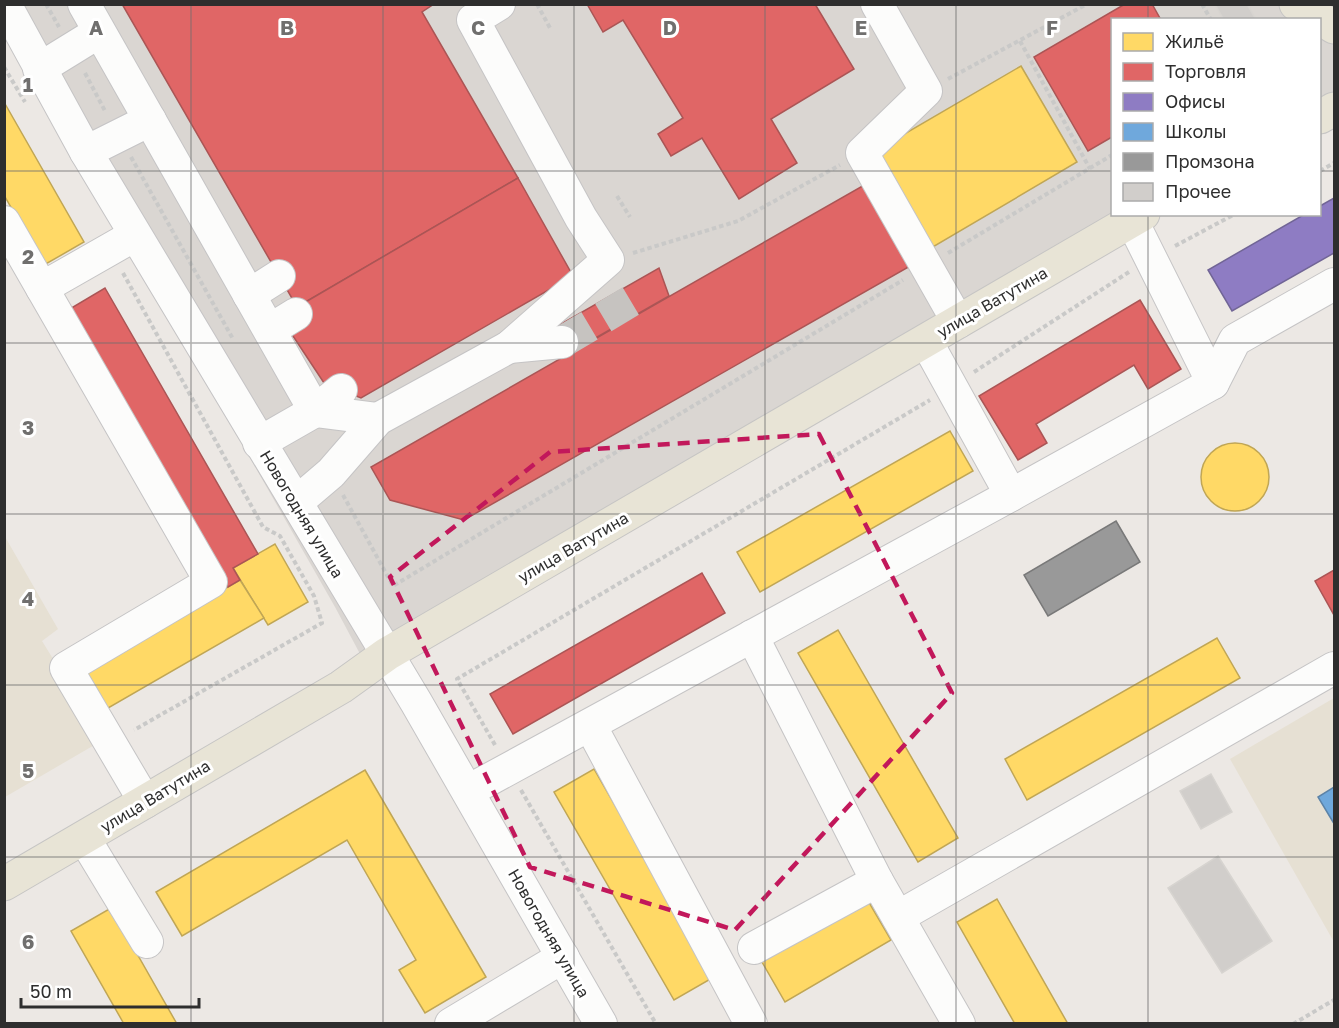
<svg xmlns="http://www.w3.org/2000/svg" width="1339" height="1028" viewBox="0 0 1339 1028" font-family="'Golos Text',sans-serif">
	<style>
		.education { fill: #e6e0d3 }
		.plaza { fill: #dad6d2 }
		.homes { fill: #ffd966; stroke: #c0a655; stroke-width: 1.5 }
		.shops { fill: #e06666; stroke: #ab5555; stroke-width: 1.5 }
		.offices { fill: #8e7cc3; stroke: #716596; stroke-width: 1.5 }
		.schools { fill: #6fa8dc; stroke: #5c83a8; stroke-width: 1.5 }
		.industry { fill: #999; stroke: #797979; stroke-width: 1.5 }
		.building { fill: #d1cecb; stroke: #d7d4d0; stroke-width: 1.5 }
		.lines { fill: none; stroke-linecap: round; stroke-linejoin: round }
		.minor-tunnel { stroke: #c6c3c0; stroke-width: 32; stroke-dasharray: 32 16; stroke-linecap: butt }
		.minor-casing { stroke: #c5c4c5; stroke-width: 34 }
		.major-casing { stroke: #c6c5c4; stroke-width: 35 }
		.path { stroke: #c9c9c8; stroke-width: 4; stroke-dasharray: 4.5 3; stroke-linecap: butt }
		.minor { stroke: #fcfcfb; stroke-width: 32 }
		.major { stroke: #e8e4d6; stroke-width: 33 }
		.marked { fill: none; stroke: #c2185b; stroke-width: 4.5; stroke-dasharray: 12 8; stroke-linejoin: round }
		.grid { fill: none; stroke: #706f6e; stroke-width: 1.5; stroke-opacity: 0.55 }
		.labels { text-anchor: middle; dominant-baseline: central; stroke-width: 6; stroke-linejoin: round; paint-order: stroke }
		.street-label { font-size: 16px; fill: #2e2e2e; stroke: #fff }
		.grid-label { font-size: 20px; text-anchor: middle; font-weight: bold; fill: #706f6e; stroke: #fff; stroke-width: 6; stroke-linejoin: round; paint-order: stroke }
	</style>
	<rect width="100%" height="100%" fill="#ece8e4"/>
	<g class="education">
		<polygon points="4,535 58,629 42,641 103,740 5,797"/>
		<polygon points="1334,698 1334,942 1230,759"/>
	</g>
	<polygon class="plaza" points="4,5 1334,5 1334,104 1320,113 1320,20 1112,20 1112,214 367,667 335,607 5,28"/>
	<g class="homes">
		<polygon points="1021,66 1077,162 926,251 870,154"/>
		<polygon points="4,102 84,242 44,265 4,195"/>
		<polygon points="950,431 973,471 760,592 737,552"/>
		<circle cx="1235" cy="477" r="34"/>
		<polygon points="275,544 308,602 268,625 233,568"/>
		<polygon points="240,580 264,618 96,715 74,676"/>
		<polygon points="838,630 958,838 918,862 798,653"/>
		<polygon points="1217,638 1240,678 1027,800 1005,759"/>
		<polygon points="594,769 714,977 674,1000 554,792"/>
		<polygon points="365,770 486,977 425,1013 399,970 416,960 347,840 182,936 156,892"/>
		<polygon points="867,899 891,940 785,1002 762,962"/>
		<polygon points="997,899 1068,1024 1015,1024 957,922"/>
		<polygon points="111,908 177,1024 124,1024 71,931"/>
	</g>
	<g class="shops">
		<polygon points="122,4 434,4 422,12 518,178 297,307"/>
		<polygon points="587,4 815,4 854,69 771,119 797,163 739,199 702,138 671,156 658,134 683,118 623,20 603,32"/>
		<polygon points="1125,4 1152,4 1161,20 1112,20 1112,137 1088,151 1034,57"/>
		<polygon points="518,178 573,276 361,398 341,390 328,389 293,336 297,307"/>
		<polygon points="866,184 912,265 464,520 390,500 371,467"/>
		<polygon points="659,268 669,296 564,356 554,328"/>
		<polygon points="105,288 258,554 233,568 240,580 228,587 68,310"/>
		<polygon points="1140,300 1181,369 1148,389 1134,365 1036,424 1047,443 1018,460 979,396"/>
		<polygon points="1334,570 1334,615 1315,581"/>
		<polygon points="702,573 725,613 513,734 490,694"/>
	</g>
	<polygon class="offices" points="1334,198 1334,253 1232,311 1208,270 1305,214 1320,214 1320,206"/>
	<polygon class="schools" points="1334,787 1334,821 1333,822 1318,797"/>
	<polygon class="industry" points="1116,521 1140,562 1048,616 1024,575"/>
	<g class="building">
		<polygon points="1218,4 1247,4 1256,20 1224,20 1216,6"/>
		<polygon points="1211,774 1232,812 1201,829 1180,791"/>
		<polygon points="1218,856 1272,941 1222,973 1168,888"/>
	</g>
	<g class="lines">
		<polyline class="minor-tunnel" points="562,342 636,298"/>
		<defs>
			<g id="minor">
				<polyline points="5,4 86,152 416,702 601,1024"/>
				<polyline points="84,4 315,411 378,419"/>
				<polyline points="877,4 926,91 862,153 958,322"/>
				<polyline points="39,69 99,32"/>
				<polyline points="86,152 150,120"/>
				<polyline points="4,222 211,582 66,668 145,802"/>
				<polyline points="42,288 135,235"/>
				<polyline points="249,295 279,276"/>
				<polyline points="270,330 296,314"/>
				<polyline points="509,347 562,342"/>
				<polyline points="1213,383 1235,340 1334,284"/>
				<polyline points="259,443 315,411 341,390"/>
				<polyline points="1011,495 1213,383 1132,221"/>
				<polyline points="297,502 331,473 378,419 509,347 608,260 581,218 473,20 499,4"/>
				<polyline points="752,636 877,881 959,1024"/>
				<polyline points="590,725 751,1024"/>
				<polyline points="468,791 1011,495 926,341"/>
				<polyline points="84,838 147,942"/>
				<polyline points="898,917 1334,668"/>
				<polyline points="754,948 877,881"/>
				<polyline points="451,1024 563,957"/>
			</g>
			<g id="major">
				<polyline points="1296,4 1334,27"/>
				<polyline points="1320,117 1334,109"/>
				<polyline points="4,884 341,687 387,654 1143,214"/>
			</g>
		</defs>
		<use href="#minor" class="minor-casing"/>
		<use href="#major" class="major-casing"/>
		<g class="path">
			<polyline points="46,4 59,27"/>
			<polyline points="537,4 550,28"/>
			<polyline points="1202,4 1211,20"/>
			<polyline points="1020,41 1090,169"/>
			<polyline points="4,67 25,102"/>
			<polyline points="85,73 105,111"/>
			<polyline points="948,79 1087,4"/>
			<polyline points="131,157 233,339"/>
			<polyline points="1320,171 1334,163"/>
			<polyline points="617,196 630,217"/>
			<polyline points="1175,246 1235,214"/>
			<polyline points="633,253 738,221 840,165"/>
			<polyline points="948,253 1112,155"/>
			<polyline points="123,273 263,527 280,536 314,596 322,623 134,730"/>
			<polyline points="974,372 1129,272"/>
			<polyline points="343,495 393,586 903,280"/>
			<polyline points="495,745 457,679 930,400"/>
			<polyline points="521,790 656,1024"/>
			<polyline points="1293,1024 1334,1000"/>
		</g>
		<use href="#minor" class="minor"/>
		<use href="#major" class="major"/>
	</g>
	<path class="marked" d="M819,434L952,693L735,930L530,867L390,577L550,452Z"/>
	<path class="grid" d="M191,4V1024M383,4V1024M574,4V1024M765,4V1024M956,4V1024M1148,4V20M4,171H1112M1320,171H1334M1148,214V1024M4,343H1334M4,514H1334M4,685H1334M4,857H1334"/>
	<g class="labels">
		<g class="street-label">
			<text transform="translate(992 302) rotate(-30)">улица Ватутина</text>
			<text transform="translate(302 514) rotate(59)">Новогодняя улица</text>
			<text transform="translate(573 547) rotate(-30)">улица Ватутина</text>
			<text transform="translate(155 796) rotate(-31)">улица Ватутина</text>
			<text transform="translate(549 933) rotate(60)">Новогодняя улица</text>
		</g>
	</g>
	<g class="grid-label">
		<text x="96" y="35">A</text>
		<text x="287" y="35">B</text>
		<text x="478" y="35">C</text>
		<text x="670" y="35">D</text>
		<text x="861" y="35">E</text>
		<text x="1052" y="35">F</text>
		<text x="28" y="92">1</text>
		<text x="28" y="264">2</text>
		<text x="28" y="435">3</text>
		<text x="28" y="606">4</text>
		<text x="28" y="778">5</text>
		<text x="28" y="949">6</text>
	</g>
	<rect width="1339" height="1028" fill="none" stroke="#2e2e2e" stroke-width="12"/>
	<rect x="1111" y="18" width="210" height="198" fill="#ffffff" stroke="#ababab" stroke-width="1.5"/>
	<rect x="1123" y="33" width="30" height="18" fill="#ffd966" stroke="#ababab" stroke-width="1.5"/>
	<text x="1165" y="48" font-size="18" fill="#2e2e2e">Жильё</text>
	<rect x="1123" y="63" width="30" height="18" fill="#e06666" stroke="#ababab" stroke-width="1.5"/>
	<text x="1165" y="78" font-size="18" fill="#2e2e2e">Торговля</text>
	<rect x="1123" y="93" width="30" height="18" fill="#8e7cc3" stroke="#ababab" stroke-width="1.5"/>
	<text x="1165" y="108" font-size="18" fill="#2e2e2e">Офисы</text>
	<rect x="1123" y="123" width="30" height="18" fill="#6fa8dc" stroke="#ababab" stroke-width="1.5"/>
	<text x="1165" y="138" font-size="18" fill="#2e2e2e">Школы</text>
	<rect x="1123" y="153" width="30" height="18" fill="#999999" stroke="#ababab" stroke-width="1.5"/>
	<text x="1165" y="168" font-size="18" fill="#2e2e2e">Промзона</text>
	<rect x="1123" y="183" width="30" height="18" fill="#d1cecb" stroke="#ababab" stroke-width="1.5"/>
	<text x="1165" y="198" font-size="18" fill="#2e2e2e">Прочее</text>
	<path d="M21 998v9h178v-9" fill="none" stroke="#2e2e2e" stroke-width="3"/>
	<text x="30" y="998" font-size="18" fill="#2e2e2e" stroke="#ffffff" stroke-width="4.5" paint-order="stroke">50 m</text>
</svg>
